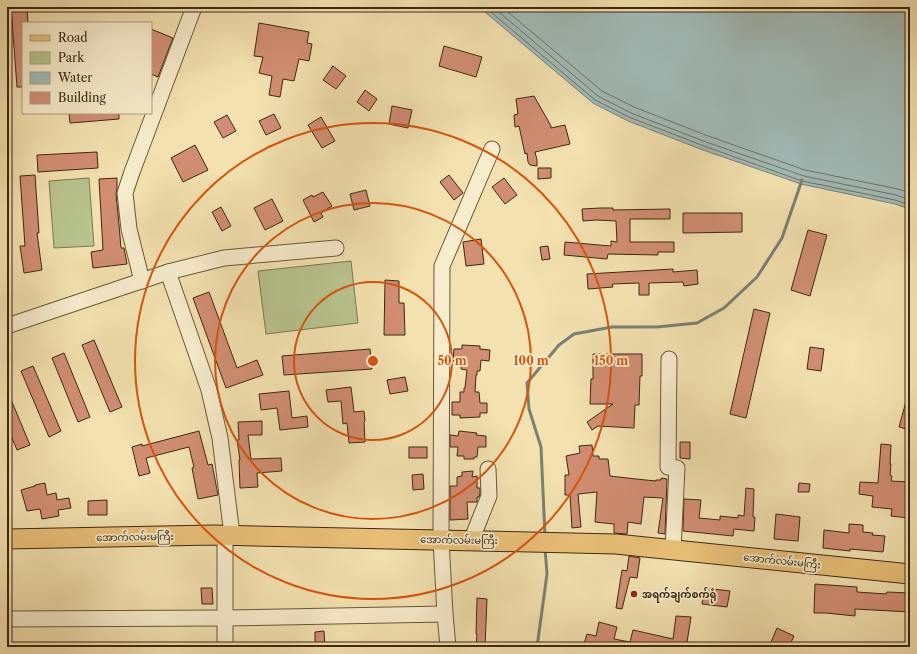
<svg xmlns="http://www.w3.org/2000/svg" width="917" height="654" viewBox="0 0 917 654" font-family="'Libre Caslon Text','Noto Sans Myanmar',serif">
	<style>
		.green { fill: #b8c38e; stroke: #7a7650 }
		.water { fill: #a1bab7; stroke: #798075 }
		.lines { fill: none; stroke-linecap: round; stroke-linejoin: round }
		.shore { stroke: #6e7164; stroke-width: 1 }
		.stream { stroke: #798075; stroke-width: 3 }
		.building { fill: #d28e73; stroke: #3c2812 }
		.minor-casing { stroke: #6a563a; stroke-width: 17 }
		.major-casing { stroke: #3c2812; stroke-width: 21 }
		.minor { stroke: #f7eccc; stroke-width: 15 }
		.major { stroke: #eac078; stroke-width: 19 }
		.ring { fill: none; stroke: #d7540d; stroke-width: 2 }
		.poi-dot { fill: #8f2418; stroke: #f7eccc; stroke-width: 1.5 }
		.labels { text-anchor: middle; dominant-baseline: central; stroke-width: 3.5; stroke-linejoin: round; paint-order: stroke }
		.street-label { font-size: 10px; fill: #3c2812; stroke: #f7eccc }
		.poi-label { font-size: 10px; font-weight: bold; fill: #3c2812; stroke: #f7eccc; text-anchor: start }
		.centre { fill: #d7540d; stroke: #f7eccc; stroke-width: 2 }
		.ring-label { font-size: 12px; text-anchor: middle; font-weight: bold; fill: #d7540d; stroke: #f7eccc; stroke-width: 3.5; stroke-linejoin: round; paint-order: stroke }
	</style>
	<rect width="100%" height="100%" fill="#f3e1b0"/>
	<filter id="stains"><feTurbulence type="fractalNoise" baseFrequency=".005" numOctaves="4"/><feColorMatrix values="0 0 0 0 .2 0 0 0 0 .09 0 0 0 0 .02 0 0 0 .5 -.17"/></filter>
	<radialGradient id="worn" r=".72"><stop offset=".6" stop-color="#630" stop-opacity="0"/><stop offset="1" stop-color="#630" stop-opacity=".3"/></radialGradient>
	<g class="green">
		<polygon points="89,178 94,246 54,248 49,181"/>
		<polygon points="351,261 358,323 266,334 258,271"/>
	</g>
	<polygon class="water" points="479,7 910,7 910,209 895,204 801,184 703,150 628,121 593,103"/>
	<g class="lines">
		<g class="shore">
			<polyline points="485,7 595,100 629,117 704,146 802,181 895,200 910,205"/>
			<polyline points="493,7 598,96 631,113 706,142 804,176 896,195 910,200"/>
			<polyline points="502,7 602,91 634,107 708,136 805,170 898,189 910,193"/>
		</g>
		<g class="stream">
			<polyline points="545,536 541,447 529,409 527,383 559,345 574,334 612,327 657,327 697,323 724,308 757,277 782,238 802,180"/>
			<polyline points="537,647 547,574 545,549"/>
		</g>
	</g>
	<g class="building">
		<polygon points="11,7 27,7 28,23 23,23 23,87 17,87"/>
		<polygon points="259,23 309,32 307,43 312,44 309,61 299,59 294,81 283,79 280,97 269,95 272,76 259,73 263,57 254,56"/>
		<polygon points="151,29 173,38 158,77 151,74"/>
		<polygon points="444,46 482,57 476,77 439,66"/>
		<polygon points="333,66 346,76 336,89 323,80"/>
		<polygon points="365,90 377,99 369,111 357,102"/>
		<polygon points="534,96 551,126 551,128 565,125 570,144 535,152 537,160 537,166 530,165 528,162 527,153 525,154 519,126 515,127 514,115 518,114 516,99"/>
		<polygon points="392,106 412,110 408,128 389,124"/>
		<polygon points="69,113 119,113 119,119 70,123"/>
		<polygon points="274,114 281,128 266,135 259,121"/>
		<polygon points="227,115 236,131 223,138 214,122"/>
		<polygon points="321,117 335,141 322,148 308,125"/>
		<polygon points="195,145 208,170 183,182 171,158"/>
		<polygon points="97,152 98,168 38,172 37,155"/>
		<polygon points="538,168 551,168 551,178 538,179"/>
		<polygon points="35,175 39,233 37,233 42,270 24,273 20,246 25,246 20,176"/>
		<polygon points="449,175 463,193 454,200 440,182"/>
		<polygon points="117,178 117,188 116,194 119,225 121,248 124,248 127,264 93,268 91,252 103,250 99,179"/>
		<polygon points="504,178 517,195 505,204 492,187"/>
		<polygon points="366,190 370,206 354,210 350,194"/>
		<polygon points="323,192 332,206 321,213 323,217 314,222 303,200 312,195 313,197"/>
		<polygon points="272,199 283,221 265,230 254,208"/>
		<polygon points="221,207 231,226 222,231 212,212"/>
		<polygon points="600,208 613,208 613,210 670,209 670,219 630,219 630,242 674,242 674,252 658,252 658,255 608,254 607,259 564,255 565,242 611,246 611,241 617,242 616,221 596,220 583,221 582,209"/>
		<polygon points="683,213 742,213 742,232 683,233"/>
		<polygon points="808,230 827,235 810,296 791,290"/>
		<polygon points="481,239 484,264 466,266 463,242"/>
		<polygon points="548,246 550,259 542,260 540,247"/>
		<polygon points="673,269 673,272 697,270 698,284 684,286 683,282 649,283 649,295 639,295 639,283 612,284 613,287 588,289 587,274"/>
		<polygon points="385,280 399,281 399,303 404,303 405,335 384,335"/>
		<polygon points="209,292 237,368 257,360 263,375 226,388 193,298"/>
		<polygon points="754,309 770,313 746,418 730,414"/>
		<polygon points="94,340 122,407 110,412 82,345"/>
		<polygon points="462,345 480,346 480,349 490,350 489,361 481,360 480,371 477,371 477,375 476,375 475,392 479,392 480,403 487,403 487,413 480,413 480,417 460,418 460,415 452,415 452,402 460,402 460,392 464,392 464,388 465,388 467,370 461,369 461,361 453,361 454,349 462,349"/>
		<polygon points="810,347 824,349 821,371 807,369"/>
		<polygon points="370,349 372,369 284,375 282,356"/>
		<polygon points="64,353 90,417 78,422 52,358"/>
		<polygon points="593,354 642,354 642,376 640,376 639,405 635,405 634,428 598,426 592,430 587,422 613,404 590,404 591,379 593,379"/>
		<polygon points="33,366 61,431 49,437 21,371"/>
		<polygon points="405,377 408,391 390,394 387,380"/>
		<polygon points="351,387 354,412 364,411 365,421 364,422 365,442 349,443 347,423 343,424 341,401 328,402 326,390"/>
		<polygon points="7,390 30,445 17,450 7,426"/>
		<polygon points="289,391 292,418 307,416 308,427 280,430 277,408 261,410 259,394"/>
		<polygon points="907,398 910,398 910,430 899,427"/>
		<polygon points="262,421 262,435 248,435 251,459 281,458 282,471 257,473 258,487 240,488 239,460 240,460 237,440 239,440 238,422"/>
		<polygon points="199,431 208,465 212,464 218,495 198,499 192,468 194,467 189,447 146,458 150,473 139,476 132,447 142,444 142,446"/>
		<polygon points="459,431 477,433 476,435 486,436 486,447 478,447 477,457 474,457 474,459 464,459 464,456 457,456 458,447 450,447 450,435 458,436"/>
		<polygon points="680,442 690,442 690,459 680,458"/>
		<polygon points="881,444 891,445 890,464 891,464 890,475 892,476 891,481 910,482 909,518 891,516 892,509 872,507 873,496 859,494 860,482 878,483"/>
		<polygon points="592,445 593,456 599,456 599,459 608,459 610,476 636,479 656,481 656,480 661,480 661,478 667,479 665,534 658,533 663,498 644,497 641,524 628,522 627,534 614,533 614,524 595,522 597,492 578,494 581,527 572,528 570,495 565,495 565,475 569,475 566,456 580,453 579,446"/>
		<rect x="409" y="447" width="18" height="11"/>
		<polygon points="473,471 472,477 477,476 477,488 480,488 480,494 479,497 477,497 477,502 467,502 468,519 450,520 450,486 457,486 457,477 462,476 462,472"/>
		<polygon points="423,474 424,489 413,490 412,475"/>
		<polygon points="45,483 47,495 56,493 57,500 69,498 71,508 58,510 59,516 42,519 40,509 27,511 21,490 35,486 35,485"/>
		<polygon points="799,483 810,484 809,492 798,492"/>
		<polygon points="746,488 754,489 753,517 755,517 754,531 734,529 733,536 683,531 684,499 701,500 699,518 720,520 720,516 738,518 738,515 744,516"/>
		<polygon points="107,500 107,515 88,515 88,501"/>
		<polygon points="776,514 800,517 798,541 774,539"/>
		<polygon points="849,524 863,525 863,532 873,533 872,535 885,536 883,552 850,549 850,551 823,548 824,530 849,533"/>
		<polygon points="629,556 640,558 637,578 630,577 622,609 616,608 622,570 627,571"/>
		<polygon points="815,584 857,587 857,592 886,594 887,592 910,593 910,612 855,609 855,616 826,613 814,613"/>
		<polygon points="201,588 212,588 213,604 202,604"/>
		<polygon points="704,588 730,591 727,607 702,604"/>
		<polygon points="477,598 487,599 485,647 476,647 477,634 476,634"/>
		<polygon points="676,616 691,617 687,642 693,644 693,647 583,647 587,634 596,636 599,622 617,627 614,639 630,642 633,630 673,639"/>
		<polygon points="777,628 794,636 789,647 769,647"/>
		<polygon points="324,631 325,647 315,647 315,632"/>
	</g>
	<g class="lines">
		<defs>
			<g id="minor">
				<polyline points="168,272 209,390 220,438 232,535"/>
				<polyline points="142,281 129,229 125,193 132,172 194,7"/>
				<polyline points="7,326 168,272 224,258 336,248"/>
				<polyline points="669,359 668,467 677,468 673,549"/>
				<polyline points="471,541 489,496 488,469"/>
				<polyline points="7,619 224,618 445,614"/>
				<polyline points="225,647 225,535"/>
				<polyline points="448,647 445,614 441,540 442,266 492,149"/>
			</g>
			<polyline id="major" points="7,539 214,535 616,544 910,574"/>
		</defs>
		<use href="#minor" class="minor-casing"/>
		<use href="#major" class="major-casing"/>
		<use href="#minor" class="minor"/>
		<use href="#major" class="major"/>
	</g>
	<g class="ring">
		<circle cx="373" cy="361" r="79"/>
		<circle cx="373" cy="361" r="158"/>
		<circle cx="373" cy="361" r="238"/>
	</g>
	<circle class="poi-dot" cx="634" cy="594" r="4"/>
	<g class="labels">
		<g class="street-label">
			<text transform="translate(135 537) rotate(-1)">အောက်လမ်းမကြီး</text>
			<text transform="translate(459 540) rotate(1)">အောက်လမ်းမကြီး</text>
			<text transform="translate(782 561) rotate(6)">အောက်လမ်းမကြီး</text>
		</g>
		<g class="poi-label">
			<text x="642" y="594">အရက်ချက်စက်ရုံ</text>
		</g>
	</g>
	<circle cx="373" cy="361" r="6" class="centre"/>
	<g class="ring-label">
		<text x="452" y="365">50 m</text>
		<text x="531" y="365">100 m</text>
		<text x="611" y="365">150 m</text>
	</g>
	<rect width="917" height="654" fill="none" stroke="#f3e1b0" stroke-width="24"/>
	<rect x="8" y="8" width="901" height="638" fill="none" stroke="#3c2812" stroke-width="2"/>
	<rect x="12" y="12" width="893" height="630" fill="none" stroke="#3c2812"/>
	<rect x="22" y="22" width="130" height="92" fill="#f7eccc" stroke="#ac9e82"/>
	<rect x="30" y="35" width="20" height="6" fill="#eac078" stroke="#ac9e82"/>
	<text x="58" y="42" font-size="12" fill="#3c2812">Road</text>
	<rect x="30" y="52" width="20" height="12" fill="#b8c38e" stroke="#ac9e82"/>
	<text x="58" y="62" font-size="12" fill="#3c2812">Park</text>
	<rect x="30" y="72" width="20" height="12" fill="#a1bab7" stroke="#ac9e82"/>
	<text x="58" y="82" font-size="12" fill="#3c2812">Water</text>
	<rect x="30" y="92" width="20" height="12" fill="#d28e73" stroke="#ac9e82"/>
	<text x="58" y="102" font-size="12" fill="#3c2812">Building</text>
	<rect width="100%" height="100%" filter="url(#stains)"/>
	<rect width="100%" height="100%" fill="url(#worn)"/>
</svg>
